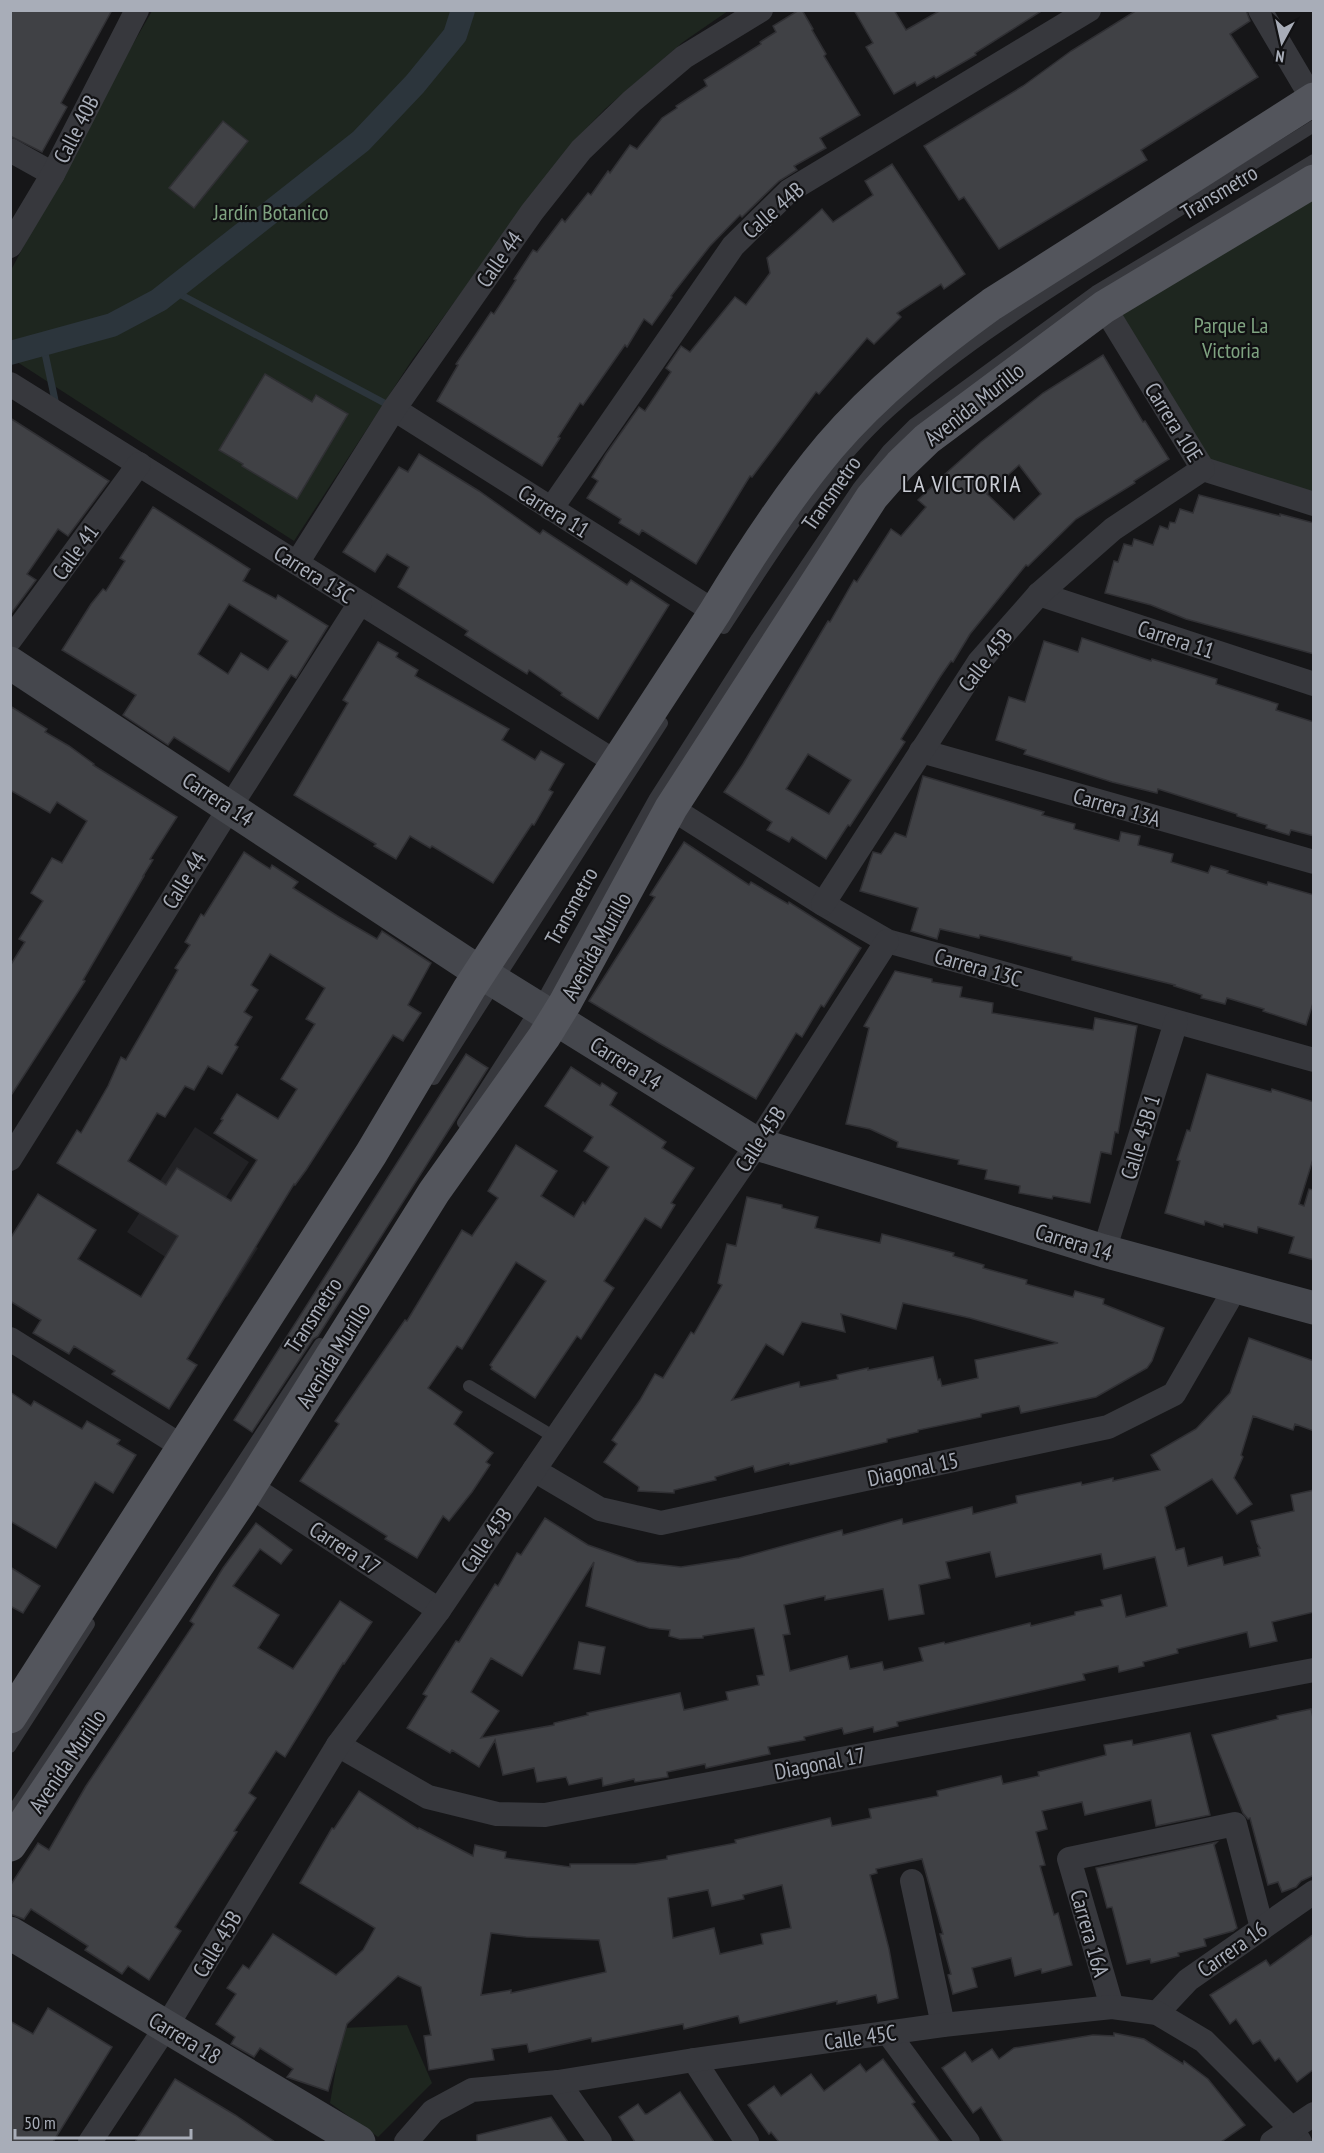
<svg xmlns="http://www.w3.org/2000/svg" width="1324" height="2153" viewBox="0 0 1324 2153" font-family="'PT Sans Narrow',sans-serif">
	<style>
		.built { fill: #222225 }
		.green { fill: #1e261f }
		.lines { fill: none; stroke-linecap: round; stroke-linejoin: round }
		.stream { stroke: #2c353c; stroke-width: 7 }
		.canal { stroke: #2c353c; stroke-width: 24 }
		.building { fill: #404145; stroke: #303034; stroke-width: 1.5; fill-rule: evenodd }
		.lane { stroke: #37383d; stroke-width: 12 }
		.street { stroke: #37383d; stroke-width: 24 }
		.secondary { stroke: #45474d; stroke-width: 33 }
		.primary { stroke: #53555c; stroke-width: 33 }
		.labels { text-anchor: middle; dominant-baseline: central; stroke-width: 4.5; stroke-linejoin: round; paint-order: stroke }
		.street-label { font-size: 22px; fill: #a8adb8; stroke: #111113 }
		.park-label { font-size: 22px; fill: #7fa381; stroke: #111113 }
		.neighbourhood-label { font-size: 24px; letter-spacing: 1.5px; fill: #c9ccd4; stroke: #111113 }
	</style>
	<rect width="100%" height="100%" fill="#161618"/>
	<polygon class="built" points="195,1127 249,1162 212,1219 258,1248 227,1297 127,1232"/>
	<g class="green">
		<polygon points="152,11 728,11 683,42 605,109 579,136 552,169 412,360 294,541 11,358 10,272 111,82"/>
		<polygon points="1313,198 1313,494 1212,463 1116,307"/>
		<polygon points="407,2025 432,2083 378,2137 330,2103 343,2028"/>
	</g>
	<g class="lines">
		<g class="stream">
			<polyline points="172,290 390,406"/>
			<polyline points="43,344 56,405"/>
		</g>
		<polyline class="canal" points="10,353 112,325 159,300 361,141 415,84 455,35 463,10"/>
	</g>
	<g class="building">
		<polygon points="10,10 112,10 61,103 67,107 42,152 10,136"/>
		<polygon points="799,10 802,10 813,29 812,30 826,54 824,56 860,115 820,138 826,148 794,166 797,170 779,181 742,217 740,215 710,246 671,296 672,297 652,325 644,319 627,347 625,345 583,405 580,403 558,437 560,438 542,466 437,401 458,365 456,364 491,312 494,314 516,280 514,279 533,250 537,252 562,219 565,222 588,193 591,195 608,171 610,173 630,145 637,149 662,118 677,108 676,106 707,86 704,80 761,44 760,42 776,32 773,26"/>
		<polygon points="854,10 894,10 906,30 941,10 1043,10 975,53 976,55 936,78 934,76 917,86 915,82 894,94 866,47 873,43"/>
		<polygon points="1137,10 1246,10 1250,21 1230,34 1258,77 1141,150 1147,160 999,249 964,197 959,200 924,146 1023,86 1071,51"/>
		<polygon points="223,121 248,141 194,208 169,188"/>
		<polygon points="892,164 965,274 944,289 941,284 897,313 901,317 874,344 867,338 819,394 816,392 752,477 750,476 696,564 642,530 639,535 619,523 621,519 587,498 598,481 592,477 606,454 639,407 645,411 671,372 666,368 681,346 690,352 735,297 746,305 770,273 767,258 822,209 833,222 873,195 865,181"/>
		<path d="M1103,355L1143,422L1145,421L1169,459L1134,481L1135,483L1076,519L1028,566L1026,565L970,634L953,662L951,661L940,677L901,739L905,742L850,826L848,825L826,859L792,837L789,842L767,830L772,822L724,792L743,764L828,621L830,622L854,580L857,582L891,529L901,536L926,507L918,500L944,475L981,442L1043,393ZM1019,465L1041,494L1014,520L987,494ZM808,754L851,780L829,814L786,789Z"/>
		<polygon points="265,374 312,402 316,395 348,414 297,499 242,466 243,464 219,450"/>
		<polygon points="10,418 109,481 68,536 58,529 27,574 36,580 10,615"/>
		<polygon points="419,454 479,491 540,534 543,530 627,585 631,580 669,605 598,719 561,695 562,693 529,670 527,674 465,635 468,631 398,587 409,567 387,554 375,572 343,552 399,467 408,472"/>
		<polygon points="1199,495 1280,516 1280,514 1314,523 1314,654 1186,619 1151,605 1105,593 1114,561 1118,562 1124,544 1132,546 1134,539 1153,545 1160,526 1168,529 1170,522 1175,523 1180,509 1193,513"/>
		<path d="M153,507L250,569L243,581L276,599L278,595L328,626L296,678L291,675L229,772L174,737L168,745L123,715L136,695L62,650L91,604L103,589L106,591L125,561L120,558ZM229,604L288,641L268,670L241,653L228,674L198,654Z"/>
		<polygon points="1082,638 1151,661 1152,659 1217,679 1216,684 1278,704 1276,710 1314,722 1314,836 1291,830 1289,835 1266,828 1267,825 1237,816 1237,814 1158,789 1157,793 1112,782 1024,754 1026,750 996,740 1009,697 1025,702 1044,641 1078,652"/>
		<polygon points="378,642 398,653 396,657 418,670 415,676 509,729 502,740 535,760 541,751 564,764 549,790 553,792 534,825 532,824 493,883 432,846 430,848 410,836 396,859 374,846 376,844 294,795 348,703 343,700"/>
		<polygon points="10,706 47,729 45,732 69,746 94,764 93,765 177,817 150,859 153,860 143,876 144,876 83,980 85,981 10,1097 10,966 25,942 19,939 43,901 31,893 52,858 62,863 87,821 57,802 50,813 10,790"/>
		<polygon points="923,776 1044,812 1042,815 1075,824 1074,829 1119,841 1121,832 1140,836 1138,845 1173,854 1171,862 1208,873 1211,866 1228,871 1227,873 1267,885 1268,882 1314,895 1314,1000 1306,1025 1263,1011 1264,1009 1227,998 1225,1004 1201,998 1202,995 1174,986 1175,985 1072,960 1072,957 980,935 979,938 940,929 937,939 911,931 918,908 860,891 873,852 881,854 895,833 906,837"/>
		<polygon points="684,842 749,885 751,882 788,904 789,902 861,948 824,1007 821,1005 802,1037 796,1033 756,1099 659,1043 589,1001 655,897 650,895"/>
		<path d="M244,852L270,869L272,865L298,882L293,888L339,917L377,939L382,931L431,963L408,1005L421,1013L403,1041L393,1035L306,1170L295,1185L294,1184L187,1359L197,1365L169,1409L112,1374L115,1371L74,1346L69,1354L33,1333L41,1320L10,1301V1239L38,1194L96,1230L78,1259L141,1297L178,1236L57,1163L77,1130L81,1133L108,1086L121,1057L126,1060L178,970L175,968L190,945L185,942L201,914L204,916ZM270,954L325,988L306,1019L315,1024L281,1079L297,1089L278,1119L237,1094L221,1119L223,1120L214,1133L257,1160L231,1201L177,1168L166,1185L128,1161L157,1113L165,1117L185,1086L194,1090L208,1066L222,1074L238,1047L235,1045L252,1017L244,1012L258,990L251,985Z"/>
		<polygon points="895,971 932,979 932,982 962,987 960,997 993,1003 992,1013 1093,1030 1095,1018 1137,1026 1118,1133 1115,1132 1111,1154 1101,1152 1090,1203 1053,1196 1052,1199 1019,1193 1020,1186 985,1179 987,1170 958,1164 959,1160 897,1147 898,1142 870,1129 846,1124 869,1028 864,1026"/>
		<polygon points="466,1054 488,1068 318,1336 313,1339 252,1432 234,1420"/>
		<polygon points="571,1067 600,1086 602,1083 617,1093 610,1105 666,1142 662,1148 694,1168 671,1203 675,1205 661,1228 645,1218 604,1281 614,1288 581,1339 577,1336 535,1398 491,1369 492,1367 490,1365 546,1281 516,1262 462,1349 457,1346 428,1388 462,1412 454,1424 493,1453 486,1462 490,1465 472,1492 449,1521 443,1516 417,1558 385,1539 387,1536 300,1481 339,1424 335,1421 405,1320 407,1321 462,1230 472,1236 498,1198 488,1191 516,1145 557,1171 541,1196 574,1217 583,1202 585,1204 609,1167 584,1151 593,1137 545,1106"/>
		<polygon points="1207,1074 1271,1092 1272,1089 1314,1102 1314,1156 1299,1204 1304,1206 1309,1189 1314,1190 1314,1260 1289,1253 1294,1237 1258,1227 1257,1233 1224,1224 1223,1227 1205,1221 1204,1225 1165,1213 1180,1161 1177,1160 1187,1130 1190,1131"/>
		<path d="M747,1197L782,1205V1208L818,1217L815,1228L880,1243L882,1234L954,1253L953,1256L984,1265L983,1268L1027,1280L1026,1284L1073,1297L1075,1291L1104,1299L1103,1304L1164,1328L1152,1361L1147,1368L1096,1397L1021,1413L1019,1406L981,1414V1417L918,1430V1432L887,1439V1442L790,1465L789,1463L755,1472L753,1466L715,1477L716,1480L674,1490V1493L638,1491L639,1487L604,1462L617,1444L612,1440L640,1400L655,1374L663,1378L691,1332L694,1334L722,1285L718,1283L727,1244L736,1246ZM903,1303L970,1318L1058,1343L975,1360L978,1378L942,1386L940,1379L938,1380L933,1357L868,1370V1368L837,1375L838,1379L800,1387L799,1382L732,1400L766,1344L783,1355L802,1322L845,1332L841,1314L896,1329Z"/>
		<path d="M1249,1338L1314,1361V1431L1295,1424L1293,1430L1253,1416L1241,1455L1243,1457L1234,1478L1252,1504L1237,1514L1212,1479L1165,1507L1176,1550L1184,1548L1188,1566L1222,1557L1224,1565L1260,1556L1258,1548H1260L1257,1543L1251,1521L1294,1511L1291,1495L1314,1490V1612L1272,1622L1277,1641L1250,1647L1247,1632L1177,1649L1178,1653L1143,1662L1144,1666L1119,1672L1118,1666L1083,1674L1085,1680L897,1722L898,1726L874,1732L873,1727L844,1734L842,1728L804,1737L805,1740L768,1747L770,1754L706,1768L705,1764L667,1772L668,1777L635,1782L634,1779L603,1786L602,1778L569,1785L566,1777L537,1782L534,1768L503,1775L495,1740L479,1767L452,1750L450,1753L407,1728L427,1696L423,1694L456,1641L459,1642L495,1584L498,1586L517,1553L521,1555L545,1518L588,1545L637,1562L681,1567L739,1558L842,1530L843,1535L902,1519L903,1524L972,1507L973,1514L1017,1503L1016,1496L1081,1482L1082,1485L1113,1478V1481L1160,1470L1151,1455L1196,1429L1230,1393ZM990,1552L996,1577L1101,1554L1104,1569L1155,1557L1167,1606L1126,1617L1121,1595L1101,1600L1103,1606L1075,1612V1615L1031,1626L1030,1623L945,1644L944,1642L919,1648L923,1661L884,1670L882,1662L850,1669L847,1656L790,1671L783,1635L790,1634L784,1605L825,1596V1600L883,1589L889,1620L924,1614L919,1585L950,1578L946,1562ZM594,1562L586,1606L649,1628L670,1630L669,1636L680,1639L703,1638V1636L754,1628L764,1675L757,1676L759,1685L726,1692L728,1700L684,1710L680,1693L587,1713L588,1715L554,1723V1725L481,1738L499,1711L471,1692L491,1658L522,1676Z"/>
		<polygon points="10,1392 31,1406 34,1401 82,1429 87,1421 120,1440 117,1444 136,1455 113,1493 95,1482 56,1548 10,1521"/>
		<polygon points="256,1523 292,1550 281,1564 260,1549 233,1586 279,1615 258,1648 293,1669 340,1601 372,1622 344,1664 343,1663 285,1757 276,1751 249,1793 256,1798 234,1831 237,1832 175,1927 181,1931 149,1980 128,1966 122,1974 85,1950 88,1946 31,1909 24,1919 10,1914 10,1886 38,1843 49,1850 86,1786 194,1624 190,1621 223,1568"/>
		<polygon points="10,1567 40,1586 23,1613 10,1606"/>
		<polygon points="579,1642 605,1647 600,1674 574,1669"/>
		<polygon points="1311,1709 1314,1722 1314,1875 1301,1881 1296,1887 1282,1892 1278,1882 1268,1885 1250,1818 1248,1819 1243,1813 1212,1735 1278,1719 1277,1716"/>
		<path d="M1190,1733L1210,1815L1156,1826L1151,1800L1085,1815L1082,1802L1042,1811L1047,1829L1036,1832L1045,1865L1040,1866L1054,1915L1058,1913L1072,1965L1042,1973L1041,1969L1015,1976L1011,1958L972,1968L977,1987L953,1994L948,1975L951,1974L940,1934H943L922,1859L876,1869L877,1873L870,1875L889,1949L898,1998L878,2003L876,1995L837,2004V2001L740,2023L738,2016L684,2029L683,2024L592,2042L591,2038L529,2052L527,2044L492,2049L494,2060L429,2070L424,2036L431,2035L421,1987L398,1976L347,2024L328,2091L287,2077L293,2069L260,2048L254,2057L231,2044L235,2037L216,2024L236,1994L227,1988L243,1965L249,1969L273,1934L336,1975L363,1950L375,1928L300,1883L332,1828L334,1829L359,1791L418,1829L419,1828L473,1856L475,1845L506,1852L505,1858L570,1867V1864H635L667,1859V1856L736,1843L735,1840L830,1818L832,1826L871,1818L869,1809L938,1796L937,1791L1001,1776L1003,1784L1039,1776L1038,1772L1106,1755L1104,1745L1132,1740L1133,1745ZM782,1885L791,1928L761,1934L763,1944L720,1954L714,1928L673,1938L668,1898L708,1890L712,1906L744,1899L743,1895ZM491,1933L526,1937L599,1940L606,1972L511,1993V1990L481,1995Z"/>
		<polygon points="1217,1842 1214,1845 1237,1928 1233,1931 1204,1939 1206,1946 1178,1953 1179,1956 1151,1963 1150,1959 1127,1964 1112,1907 1107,1908 1096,1868"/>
		<polygon points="1314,1934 1314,2069 1297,2082 1279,2058 1275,2061 1260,2040 1253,2044 1236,2019 1230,2024 1210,1995 1266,1960 1270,1966"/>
		<polygon points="48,2008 112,2047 53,2142 10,2142 10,2021 33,2034"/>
		<polygon points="1114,2033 1144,2039 1183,2064 1184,2061 1208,2079 1245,2125 1221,2142 1003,2142 981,2107 973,2113 942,2068 965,2052 972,2062 992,2049 999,2059 1014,2048 1093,2035 1114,2036"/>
		<polygon points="883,2059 915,2102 912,2104 940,2142 779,2142 771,2132 769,2134 748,2105 774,2086 781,2096 811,2074 824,2091 860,2064 866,2072"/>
		<polygon points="175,2079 235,2115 275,2142 135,2142"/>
		<polygon points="680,2092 714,2142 635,2142 619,2117 638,2104 645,2114 647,2114"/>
		<polygon points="551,2117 568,2142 477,2142 477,2135"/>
	</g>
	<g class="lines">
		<g class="lane">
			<path d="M724,628C771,556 817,481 879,421C946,358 1025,307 1102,259C1173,214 1243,170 1314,126"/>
			<polyline points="434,1079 662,723"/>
			<polyline points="463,1123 547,992 655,798 757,638 858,488 888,450 914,424 1095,292 1314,160"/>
			<polyline points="469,1386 556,1438"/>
			<polyline points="10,1747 89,1624"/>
			<polyline points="10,1815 320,1344"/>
		</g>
		<g class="street">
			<polyline points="1260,10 1313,100"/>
			<polyline points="10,150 53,174"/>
			<polyline points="10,246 53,174 137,10"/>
			<polyline points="1104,307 1203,469 1314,504"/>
			<polyline points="10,384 617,763"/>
			<polyline points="394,409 715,612"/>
			<polyline points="551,509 733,246 789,191 1089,10"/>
			<polyline points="297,563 394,409 532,212 581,150 632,101 684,57 761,10"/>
			<polyline points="1039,594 1314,684"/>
			<polyline points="10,640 139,464"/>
			<polyline points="921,751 1314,862"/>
			<polyline points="671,808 823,904 887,941 1314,1060"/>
			<polyline points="823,904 979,662 1039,594 1113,529 1203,469"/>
			<polyline points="10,1159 230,807 360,603"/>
			<polyline points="1104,1251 1176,1022"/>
			<polyline points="10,1339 183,1447"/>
			<polyline points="534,1470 600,1509 661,1523 1108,1427 1174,1394 1236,1287"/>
			<polyline points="250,1486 439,1610"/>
			<polyline points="338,1745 428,1797 497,1814 545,1815 1314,1670"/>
			<polyline points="912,1881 943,2025"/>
			<polyline points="1112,2007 1069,1859 1235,1824 1262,1928"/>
			<polyline points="1157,2013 1188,1980 1314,1892"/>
			<polyline points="888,2033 968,2142"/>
			<polyline points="694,2060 747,2142"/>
			<polyline points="558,2082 600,2142"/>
			<polyline points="90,2142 166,2027 338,1745 439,1610 534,1470 757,1144 887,941"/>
			<polyline points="406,2142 433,2111 472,2090 558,2082 694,2060 943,2025 1112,2007 1157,2013 1204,2041 1292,2129 1300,2142"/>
			<polyline points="1272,2142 1314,2114"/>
		</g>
		<g class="secondary">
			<polyline points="10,663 464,962 757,1144 1104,1251 1314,1308"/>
			<polyline points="10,1933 359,2142"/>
		</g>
		<g class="primary">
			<path d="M10,1717L371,1154L469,989L715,612C750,554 787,497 830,446C877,391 934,346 992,304L1314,99"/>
			<polyline points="10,1845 240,1502 434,1192 544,1037 565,1003 671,808 872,497 900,465 927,439 1104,307 1314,181"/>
		</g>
	</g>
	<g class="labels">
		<g class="street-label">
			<text transform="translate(76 129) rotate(-63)">Calle 40B</text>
			<text transform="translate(1219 192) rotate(-31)">Transmetro</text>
			<text transform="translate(773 210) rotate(-41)">Calle 44B</text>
			<text transform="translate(499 259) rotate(-55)">Calle 44</text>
			<text transform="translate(974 404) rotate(-38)">Avenida Murillo</text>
			<text transform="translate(1174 422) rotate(58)">Carrera 10E</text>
			<text transform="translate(831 493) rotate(-55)">Transmetro</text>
			<text transform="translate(554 511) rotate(32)">Carrera 11</text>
			<text transform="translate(75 552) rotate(-54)">Calle 41</text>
			<text transform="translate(314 574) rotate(32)">Carrera 13C</text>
			<text transform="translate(1176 639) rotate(18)">Carrera 11</text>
			<text transform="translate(985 660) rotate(-52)">Calle 45B</text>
			<text transform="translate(218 799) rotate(33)">Carrera 14</text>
			<text transform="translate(1117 807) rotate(16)">Carrera 13A</text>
			<text transform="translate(184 880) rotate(-58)">Calle 44</text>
			<text transform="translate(571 906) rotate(-61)">Transmetro</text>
			<text transform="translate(596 946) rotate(-61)">Avenida Murillo</text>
			<text transform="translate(978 967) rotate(16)">Carrera 13C</text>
			<text transform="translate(626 1063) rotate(32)">Carrera 14</text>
			<text transform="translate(1140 1137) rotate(-73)">Calle 45B 1</text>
			<text transform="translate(760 1139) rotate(-57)">Calle 45B</text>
			<text transform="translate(1074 1242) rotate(17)">Carrera 14</text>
			<text transform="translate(313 1315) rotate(-57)">Transmetro</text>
			<text transform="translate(333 1355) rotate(-58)">Avenida Murillo</text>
			<text transform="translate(913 1469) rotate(-12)">Diagonal 15</text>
			<text transform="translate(486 1540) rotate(-56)">Calle 45B</text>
			<text transform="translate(345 1548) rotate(33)">Carrera 17</text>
			<text transform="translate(67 1761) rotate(-56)">Avenida Murillo</text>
			<text transform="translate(820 1763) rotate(-11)">Diagonal 17</text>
			<text transform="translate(1090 1933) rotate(74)">Carrera 16A</text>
			<text transform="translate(217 1944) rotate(-59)">Calle 45B</text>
			<text transform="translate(1232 1949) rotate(-35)">Carrera 16</text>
			<text transform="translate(860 2037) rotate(-8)">Calle 45C</text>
			<text transform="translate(185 2038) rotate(31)">Carrera 18</text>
		</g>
		<g class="park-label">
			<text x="271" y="212">Jardín Botanico</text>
			<text x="1231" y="325">Parque La<tspan x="1231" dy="25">Victoria</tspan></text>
		</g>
		<g class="neighbourhood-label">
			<text x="962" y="483">LA VICTORIA</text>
		</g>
	</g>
	<rect width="1324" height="2153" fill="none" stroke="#a8adb8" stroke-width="24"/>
	<g transform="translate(1282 42) rotate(188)" stroke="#111113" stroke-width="4.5" paint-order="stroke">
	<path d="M0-4.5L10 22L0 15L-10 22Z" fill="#a8adb8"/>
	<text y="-9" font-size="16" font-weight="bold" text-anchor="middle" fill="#a8adb8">N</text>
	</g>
	<path d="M15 2129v9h176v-9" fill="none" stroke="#a8adb8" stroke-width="3"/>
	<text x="24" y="2129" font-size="18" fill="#a8adb8" stroke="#111113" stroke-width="4.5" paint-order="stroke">50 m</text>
</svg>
